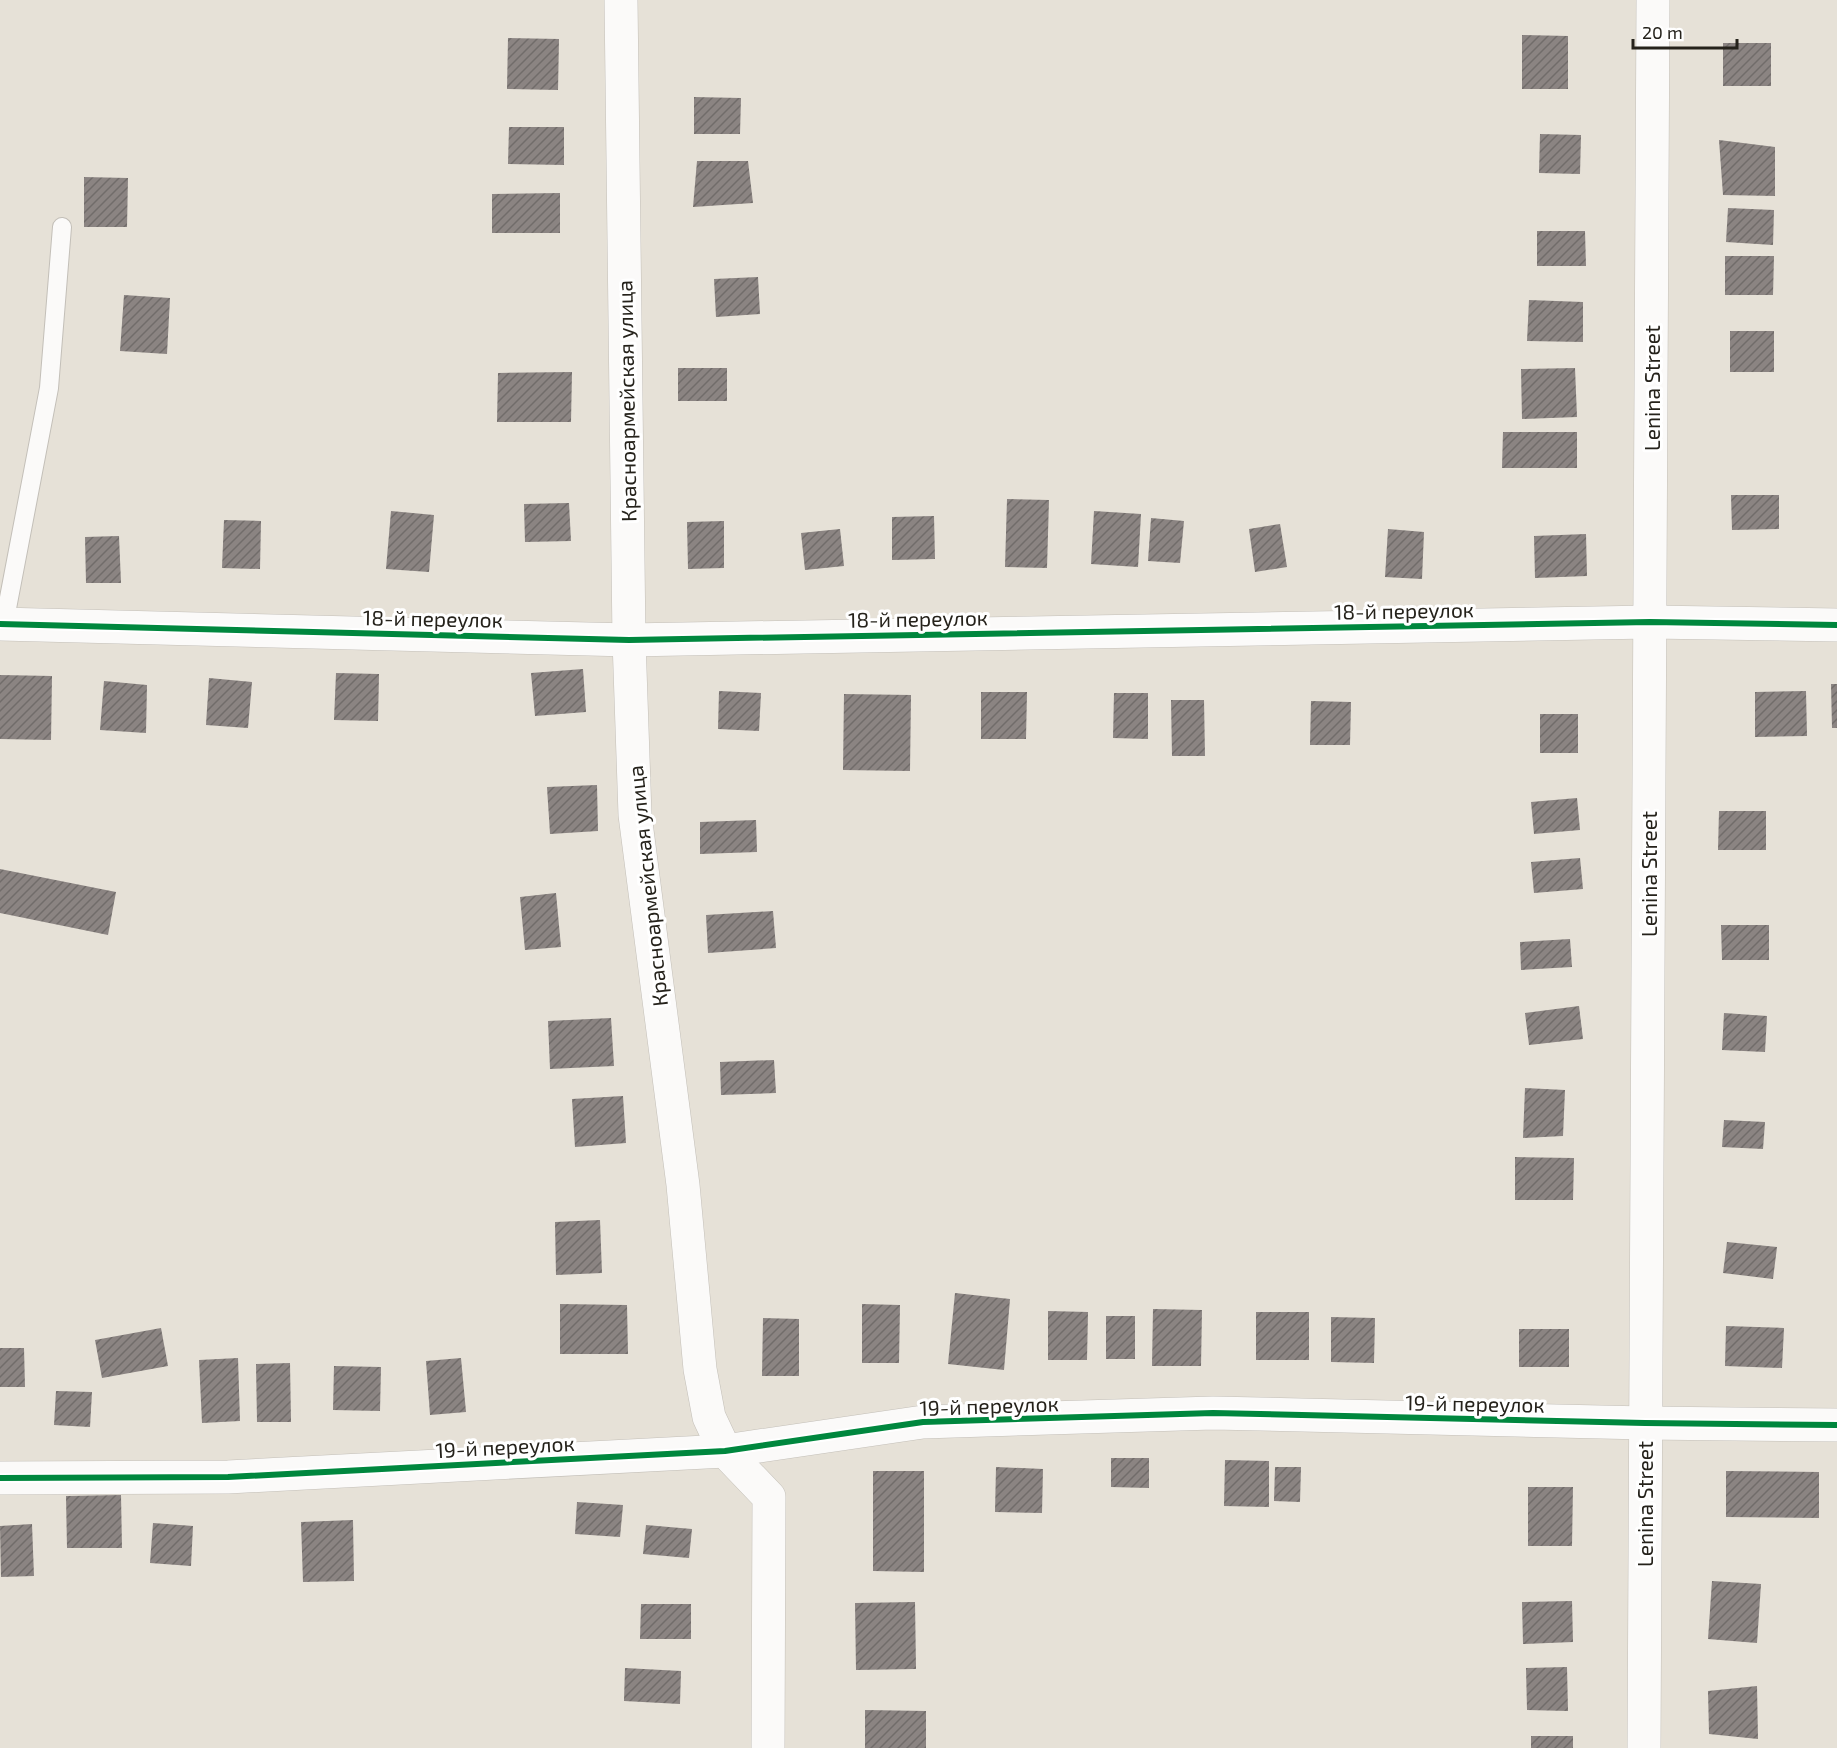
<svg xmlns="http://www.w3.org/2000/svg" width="1837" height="1748" viewBox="0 0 1837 1748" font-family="'Exo 2',sans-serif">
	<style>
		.building { fill: url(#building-hatch) }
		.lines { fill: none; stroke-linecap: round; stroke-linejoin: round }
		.lane-casing { stroke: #c3bfb8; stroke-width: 20 }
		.street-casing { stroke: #c3bfb8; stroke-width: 34 }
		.lane { stroke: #fbfaf9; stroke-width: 18 }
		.street { stroke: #fbfaf9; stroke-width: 33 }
		.cycleway-casing { stroke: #fff; stroke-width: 10 }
		.cycleway { stroke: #00873e; stroke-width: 6 }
		.labels { text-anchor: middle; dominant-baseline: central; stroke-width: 6; stroke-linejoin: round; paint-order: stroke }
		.street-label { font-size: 21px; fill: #25221b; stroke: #fff }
	</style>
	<defs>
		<pattern id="building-hatch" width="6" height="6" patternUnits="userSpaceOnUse" patternTransform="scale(1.5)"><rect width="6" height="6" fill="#8b8482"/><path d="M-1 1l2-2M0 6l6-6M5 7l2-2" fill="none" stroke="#716c6a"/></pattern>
	</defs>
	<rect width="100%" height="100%" fill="#e6e1d7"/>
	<g class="building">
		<polygon points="1522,35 1568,36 1568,89 1522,89"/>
		<polygon points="508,38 559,39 558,90 507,89"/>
		<rect x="1723" y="43" width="48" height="43"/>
		<polygon points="694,97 741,98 740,134 694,134"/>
		<polygon points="509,127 564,127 564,165 508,164"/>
		<polygon points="1540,134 1581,135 1580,174 1539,173"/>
		<polygon points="1719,140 1775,147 1775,196 1723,195"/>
		<polygon points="697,161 748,161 753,203 693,207"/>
		<polygon points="84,177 128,178 127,227 84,227"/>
		<polygon points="560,193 560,233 492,233 492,194"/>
		<polygon points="1728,208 1774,210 1773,245 1726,242"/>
		<polygon points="1537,231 1585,231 1586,266 1537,266"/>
		<polygon points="1725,256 1774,256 1773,295 1725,295"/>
		<polygon points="758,277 760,314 716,317 714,279"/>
		<polygon points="124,295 170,298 167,354 120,351"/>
		<polygon points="1529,300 1583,302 1583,342 1527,341"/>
		<rect x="1730" y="331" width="44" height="41"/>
		<rect x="678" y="368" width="49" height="33"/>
		<polygon points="1575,368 1577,417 1522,419 1521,369"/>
		<polygon points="572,372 571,422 497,422 498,373"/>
		<polygon points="1503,432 1577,432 1577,468 1502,468"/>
		<polygon points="1731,495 1779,495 1779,529 1732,530"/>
		<polygon points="1007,499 1049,500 1047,568 1005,567"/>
		<polygon points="569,503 571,541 525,542 524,504"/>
		<polygon points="391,511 434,515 429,572 386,569"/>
		<polygon points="1094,511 1141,514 1138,567 1091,564"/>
		<polygon points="934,516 935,559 892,560 892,517"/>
		<polygon points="1151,518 1184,521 1180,563 1148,561"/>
		<polygon points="224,520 261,521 260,569 222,568"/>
		<polygon points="724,521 724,568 688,569 687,522"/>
		<polygon points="1280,524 1287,567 1255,572 1249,529"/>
		<polygon points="840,529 844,566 805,570 801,533"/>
		<polygon points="1388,529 1424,532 1422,579 1385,577"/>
		<polygon points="1586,534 1587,576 1535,578 1534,536"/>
		<polygon points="119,536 121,583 86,583 85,537"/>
		<polygon points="583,669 586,712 535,716 531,673"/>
		<polygon points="336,673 379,674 378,721 334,720"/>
		<polygon points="0,675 52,676 51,740 0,739"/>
		<polygon points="209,678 252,682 248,728 206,725"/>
		<polygon points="104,681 147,685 146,733 100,730"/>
		<polygon points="1831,684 1837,684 1837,728 1832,728"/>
		<polygon points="719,691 761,693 759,731 718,729"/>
		<polygon points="1806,691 1807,736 1755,737 1755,692"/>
		<polygon points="981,692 1027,692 1026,739 981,739"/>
		<polygon points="1114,693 1148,693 1148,739 1113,738"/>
		<polygon points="844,694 911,695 910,771 843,770"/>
		<polygon points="1171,700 1204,700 1205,756 1172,756"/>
		<polygon points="1311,701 1351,702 1350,745 1310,745"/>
		<rect x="1540" y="714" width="38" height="39"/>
		<polygon points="597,785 598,831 550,834 547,787"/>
		<polygon points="1577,798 1580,830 1534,834 1531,802"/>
		<polygon points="1719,811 1766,811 1766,850 1718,850"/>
		<polygon points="756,820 757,852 700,854 700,822"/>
		<polygon points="1580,858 1583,889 1534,893 1531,862"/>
		<polygon points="0,869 116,892 108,935 0,913"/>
		<polygon points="556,893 561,947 525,950 520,897"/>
		<polygon points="773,911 776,948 708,953 706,915"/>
		<polygon points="1721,925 1769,925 1769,960 1722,960"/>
		<polygon points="1570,939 1572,967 1521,970 1520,942"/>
		<polygon points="1579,1006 1583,1039 1529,1045 1525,1013"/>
		<polygon points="1724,1013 1767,1016 1765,1052 1722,1050"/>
		<polygon points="611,1018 614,1066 550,1069 548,1021"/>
		<polygon points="774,1060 776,1093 721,1095 720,1062"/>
		<polygon points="1525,1088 1565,1090 1563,1136 1523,1138"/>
		<polygon points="623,1096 626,1143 575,1147 572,1099"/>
		<polygon points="1724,1120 1765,1122 1763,1149 1722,1147"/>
		<polygon points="1515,1157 1574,1158 1573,1200 1515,1200"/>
		<polygon points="600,1220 602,1273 556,1275 555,1222"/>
		<polygon points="1727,1242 1777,1247 1773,1279 1723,1273"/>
		<polygon points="955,1293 1010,1299 1004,1370 948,1364"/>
		<polygon points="560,1304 627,1305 628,1354 560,1354"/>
		<polygon points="862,1304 900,1305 899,1363 862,1363"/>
		<polygon points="1153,1309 1202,1310 1201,1366 1152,1366"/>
		<polygon points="1048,1311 1088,1312 1087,1360 1048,1360"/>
		<rect x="1256" y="1312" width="53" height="48"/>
		<rect x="1106" y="1316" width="29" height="43"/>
		<polygon points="1331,1317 1375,1318 1374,1363 1331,1362"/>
		<polygon points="763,1318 799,1319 799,1376 762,1376"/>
		<polygon points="1726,1326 1784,1328 1782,1368 1725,1366"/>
		<polygon points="161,1328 168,1366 102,1378 95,1340"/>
		<rect x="1519" y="1329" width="50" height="38"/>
		<polygon points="0,1348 24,1348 25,1387 0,1387"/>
		<polygon points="238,1358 240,1421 202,1423 199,1360"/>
		<polygon points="461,1358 466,1412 430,1415 426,1361"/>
		<polygon points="290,1363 291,1422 257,1422 256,1364"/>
		<polygon points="334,1366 381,1367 380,1411 333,1410"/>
		<polygon points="56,1391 92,1392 90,1427 54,1425"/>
		<polygon points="1111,1458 1149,1458 1149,1488 1111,1487"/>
		<polygon points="1225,1460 1269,1461 1269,1507 1224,1506"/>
		<polygon points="996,1467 1043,1469 1042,1513 995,1512"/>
		<polygon points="1275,1467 1301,1467 1300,1502 1274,1501"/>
		<polygon points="873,1471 924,1471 924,1572 873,1571"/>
		<polygon points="1726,1471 1819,1472 1819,1518 1726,1517"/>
		<polygon points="1528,1487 1573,1487 1572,1546 1528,1546"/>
		<polygon points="121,1495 122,1548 67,1548 66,1496"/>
		<polygon points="577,1502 623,1505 620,1537 575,1534"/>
		<polygon points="353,1520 354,1581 303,1582 301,1522"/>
		<polygon points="153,1523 193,1526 191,1566 150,1563"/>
		<polygon points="32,1524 34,1576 1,1577 0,1526"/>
		<polygon points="646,1525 692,1529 689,1558 643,1554"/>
		<polygon points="1712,1581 1761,1584 1757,1643 1708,1639"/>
		<polygon points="1572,1601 1573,1642 1523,1644 1522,1602"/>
		<polygon points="915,1602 916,1669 856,1670 855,1603"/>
		<polygon points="641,1604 691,1604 691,1639 640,1639"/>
		<polygon points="1567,1667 1568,1711 1527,1710 1526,1668"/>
		<polygon points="625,1668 681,1671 680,1704 624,1701"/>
		<polygon points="1757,1686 1758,1739 1709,1734 1708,1691"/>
		<polygon points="865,1710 926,1711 926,1748 865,1748"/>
		<rect x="1531" y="1736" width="42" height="12"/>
	</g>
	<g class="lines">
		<defs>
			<polyline id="lane" points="4,624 49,388 62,227"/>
			<g id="street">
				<polyline points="621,0 629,640 635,815 683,1185 700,1369 709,1417 725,1451 769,1497 768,1748"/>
				<polyline points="0,624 629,640 1650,622 1837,625"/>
				<polyline points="0,1478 228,1477 725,1451 923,1422 1213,1413 1645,1423 1837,1425"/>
				<polyline points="1644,1748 1653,0"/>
			</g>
		</defs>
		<use href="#lane" class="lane-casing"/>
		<use href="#street" class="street-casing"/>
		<use href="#lane" class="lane"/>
		<use href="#street" class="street"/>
		<defs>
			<g id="cycleway">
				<polyline points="0,624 629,640 1650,622 1837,625"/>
				<polyline points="0,1478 228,1477 725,1451 923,1422 1213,1413 1645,1423 1837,1425"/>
			</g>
		</defs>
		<use href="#cycleway" class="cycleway-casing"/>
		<use href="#cycleway" class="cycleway"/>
	</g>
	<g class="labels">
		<g class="street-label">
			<text transform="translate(1651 388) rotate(-90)">Lenina Street</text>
			<text transform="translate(626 401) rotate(-91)">Красноармейская улица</text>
			<text transform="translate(1404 610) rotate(-1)">18-й переулок</text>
			<text transform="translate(433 618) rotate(1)">18-й переулок</text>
			<text transform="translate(918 618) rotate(-1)">18-й переулок</text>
			<text transform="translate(1648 874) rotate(-90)">Lenina Street</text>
			<text transform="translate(647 886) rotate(-96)">Красноармейская улица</text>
			<text transform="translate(1475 1403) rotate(1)">19-й переулок</text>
			<text transform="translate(989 1405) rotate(-2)">19-й переулок</text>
			<text transform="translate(505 1446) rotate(-3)">19-й переулок</text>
			<text transform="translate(1644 1504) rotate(-90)">Lenina Street</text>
		</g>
	</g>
	<path d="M1633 39v9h104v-9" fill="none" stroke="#25221b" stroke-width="3"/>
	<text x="1642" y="39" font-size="18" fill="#25221b" stroke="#ffffff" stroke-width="4.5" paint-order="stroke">20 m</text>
</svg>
